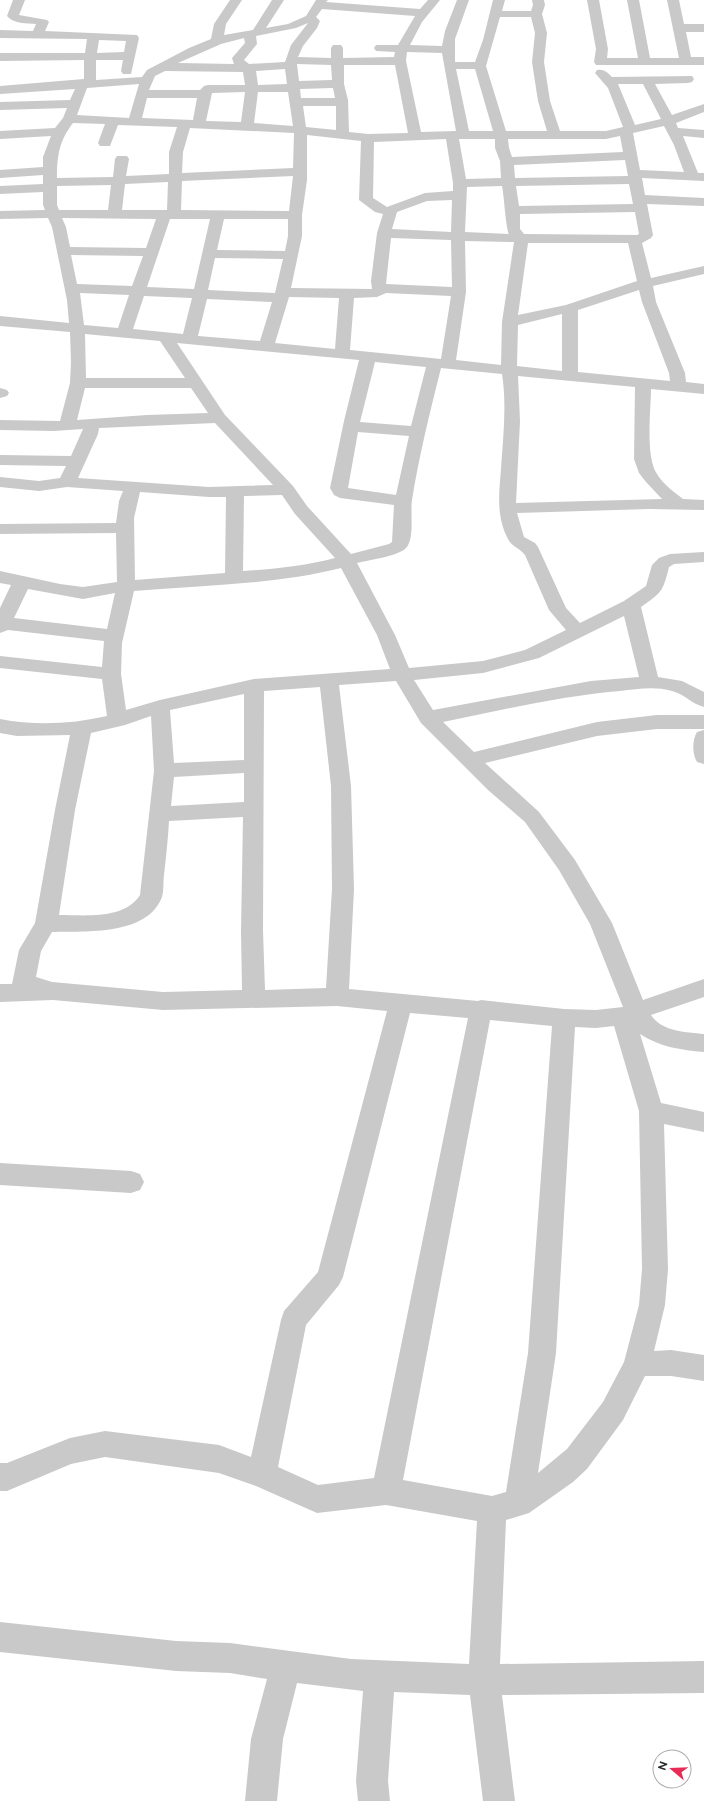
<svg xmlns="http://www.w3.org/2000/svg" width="704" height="1801" viewBox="0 0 704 1801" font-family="Raleway,sans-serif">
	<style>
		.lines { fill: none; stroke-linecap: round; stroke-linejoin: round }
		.minor { fill: #c9c9c9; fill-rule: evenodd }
	</style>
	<rect width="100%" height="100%" fill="#fff"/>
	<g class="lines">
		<g class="minor">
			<path d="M13,0H25L19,15L47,20L49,22L45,31L137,35L139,38L131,74H123L121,71L123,60H96V80L142,77L147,70L189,48L211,39L214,24L230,0H242L226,24L224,35L253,30L272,0H284L266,28L288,24L306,16L316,0H328L326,2L420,9L428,0H440L422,22L410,45L442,46L445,31L457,0H469L455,39V62H475L483,40L493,0H505L502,11H531L533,5L532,0H544L545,5L542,14L547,33L544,62L550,101L560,131H606L623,127L608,88L595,73L597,70C604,69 607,72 612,77L692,76L694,79L692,82L688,83L655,84L672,115L704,104V112L676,123L678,128L704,130V138L683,136L698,173H704V181L642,178L645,195L704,198V206L647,204L653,235L651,238L642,243L651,278L704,266V274L653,286L656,302L685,373L686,382L704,384V394L651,389C651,410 645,456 657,474C663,484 674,492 683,499L704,500V510L649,509L517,513L524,537L535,543L538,547L566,608L580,623L624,601L646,586L652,565L659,558L670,554L704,552V562L674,564L669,567C663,592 661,593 641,607L658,677L682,681L704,692V707C692,704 684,694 672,691C655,686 637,689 620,691C561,696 502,710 443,722L474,752L597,722L657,715H704V729H657L597,736L485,763L539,812L575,860L612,923L643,1000L704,979V997L651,1015C662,1032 686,1032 704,1034V1052C681,1050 660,1047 640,1034L661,1103L704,1112V1132L664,1124L668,1269L665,1305L654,1351L671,1350L704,1355V1381L671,1376H645L623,1420L587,1469L573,1482L529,1513L506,1520L500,1664L704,1661V1693L502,1695L515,1801H483L470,1695L394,1692L388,1781L390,1801H358L356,1781L363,1691L297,1683L283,1739L277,1801H245L251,1739L267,1679L230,1673L176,1671L0,1652V1622L176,1641L230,1643L351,1659L469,1664L477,1521L386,1505L317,1513L256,1486L219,1473L105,1457L71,1464L7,1491H0V1463H7L70,1438L105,1431L219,1445L251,1457L281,1320L284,1311L318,1272L387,1011L337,1006L163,1010L53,1000L0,1002V984H12L19,950L35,923L55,810L70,735L17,736L0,733V719C36,726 72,724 107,716L102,679L0,668V656L102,667L104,641L8,630L0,633V608L11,585L0,583V571L60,584L83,587L117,582L116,533L0,534V524L116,523L119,501L123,491L67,487L39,491L0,487V477L39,481L60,478L66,466L0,465V455L71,456L83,429L54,431L0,430V420L60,421L70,383L71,362L70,332L0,326V316L69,323L67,300L52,227L48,218L0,219V211L45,210L43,205V192L0,194V186L43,184V175L0,178V170L43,167V157L51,136L0,139V131L55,128L63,118L67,108L0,110V102L70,100L75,89L0,94V86L84,79V60L0,61V53H85L87,39L0,38V30L33,31L36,24C27,23 13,24 7,16ZM322,9L415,16L398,45H376L374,48L376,51L395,52L394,57L343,58V48L341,45H333L331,48V58L298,57L303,46L317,28L320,21L316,17ZM500,17H531L535,33L532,62L538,101L547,131H506L486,66ZM308,23L291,45L285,62L249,64L244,60L257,44L256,36L296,28ZM244,38L245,43L232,58L234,64L178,63L221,44ZM99,40L126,41L124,52L97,53ZM407,52L442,53L456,131L421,132L406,61ZM297,64L331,65L332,80L299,81ZM344,65H395L408,133L368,134L349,132L348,100L344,84ZM285,69L287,84L258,85L256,71ZM456,69H475L493,131H469ZM165,71L243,72L245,85H208L204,86L200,90H149L155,76ZM139,84L129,118L77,115L87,88ZM618,84H643L661,119L635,125ZM333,88L335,98H301L300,89ZM245,92L241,122L206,121L212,93ZM258,92H288L293,126L254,123ZM147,98H197L193,120L142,118ZM303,106H336V130L306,127ZM73,123L105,124L98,143L100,146H110L118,125L177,127L169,152V174L126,176L129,159L127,156H117L115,159L113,177L57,178C57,156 59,141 73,123ZM664,126L674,145L684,172L640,170L633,133ZM190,128L294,133L293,168L182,173L183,152ZM307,135L361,141L359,200L375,212L383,214L377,233L371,281L372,289L291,288L302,236V215L307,180ZM620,136L623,152L512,157L509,148L508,139H606ZM446,139L453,183V191L425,193L387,207L373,198L374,142ZM459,139H495V148L500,161L501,178L466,179ZM625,160L628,176L515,178L514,165ZM293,176L289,211L181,210L182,181ZM168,182L167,210H122L125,184ZM629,184L633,204L519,206L516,186ZM111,185L108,210H59L57,205V186ZM502,186C504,195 506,230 509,234L465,232L467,187ZM452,200L451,232L392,229L397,212L427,201ZM635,212L639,234L637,235L524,234L520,229V214ZM62,218L156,219L146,248L70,247L66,227ZM170,219H210L194,289L147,287ZM224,219H288V236L285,251L217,250ZM391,238L451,240L452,287L386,284ZM465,241L514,242L502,322L501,365L456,360L466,292ZM528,243H628L637,281L566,305L518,315ZM71,255L143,256L132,286L77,284ZM215,258L283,259L275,293L208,290ZM639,290L642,302L669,373L670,381L578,372V310ZM80,293L129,295L118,328L84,325ZM386,293L451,296L441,359L350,350L354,298L377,297ZM144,296L192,298L183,334L133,329ZM289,297L339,298L335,349L275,343ZM207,299L272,302L260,341L198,336ZM562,314V371L517,366L518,325ZM85,334L160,341L185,378H86ZM177,343L359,360L344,421L330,488L334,495L340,498L394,505L392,542L389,544L351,554L307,506L293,486L225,415ZM375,362L426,367L411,426L360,422ZM441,368L502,374C507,405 503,438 501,469C499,494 496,516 508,539C512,547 520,548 525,555L549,610L566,630L525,650L483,661L409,668L395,635L357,563C369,560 399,556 406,548C415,538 410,513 412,500C419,456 430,412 441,368ZM518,376L635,387L634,459L639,473L646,482L662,499L516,503L520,421ZM85,388H191L208,413L147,415L77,420ZM215,423L273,485L209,487L78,478L98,434L99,428ZM358,432L409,436L396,495L348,488ZM140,492L209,497H226L225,573L135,580L134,518ZM282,495L295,514L335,558C305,566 274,569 243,571L244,496ZM341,568L377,635L390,669L254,679L160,700L126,710L121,674L122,643L134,591C203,585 274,585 341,568ZM28,589L83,599L115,593L107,629L14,618ZM624,616L639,677L591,681L433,710L414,680L483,673L539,658ZM396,681L421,723L488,790L525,822L559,870L590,924L623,1007L596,1010L564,1009L481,1000L478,1001L349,989L354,889L351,786L339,685ZM320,687L331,786L332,889L326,988L265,990L263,931L264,691ZM244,694V760L174,763L170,710ZM151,716L154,771L140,895C124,920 85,915 59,915L75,810L91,733L125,725ZM244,773V802L171,806L174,777ZM243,817L241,931L242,990L163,992L52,982L36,977L41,951L52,932C86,931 147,936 162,897C164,891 163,882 164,875C166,857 168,839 169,821ZM410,1013L468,1018L374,1478L318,1485L278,1467L306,1325L339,1285L343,1277ZM490,1020L552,1026L528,1353L506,1492L492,1496L403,1480ZM614,1026L639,1111L642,1269L639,1305L624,1362L603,1402L567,1449L538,1473L556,1353L575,1027L596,1028Z"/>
			<polygon points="587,0 599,0 608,49 607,58 638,58 627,0 639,0 650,58 679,58 667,0 679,0 684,24 704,24 704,32 686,32 691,57 704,57 704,65 596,65 594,62 596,49"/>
			<polygon points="0,388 7,390 9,393 7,396 0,398"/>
			<path d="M704,730V764L697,762C692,754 692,740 697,732Z"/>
			<polygon points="0,1163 131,1171 140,1174 144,1182 140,1190 131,1193 0,1185"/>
		</g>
	</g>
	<g transform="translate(672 1769) rotate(289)"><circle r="19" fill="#ffffff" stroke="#ababab"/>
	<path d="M0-3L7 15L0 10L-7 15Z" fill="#e72b55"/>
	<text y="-6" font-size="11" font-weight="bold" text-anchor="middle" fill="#2c2c2c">N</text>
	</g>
</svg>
